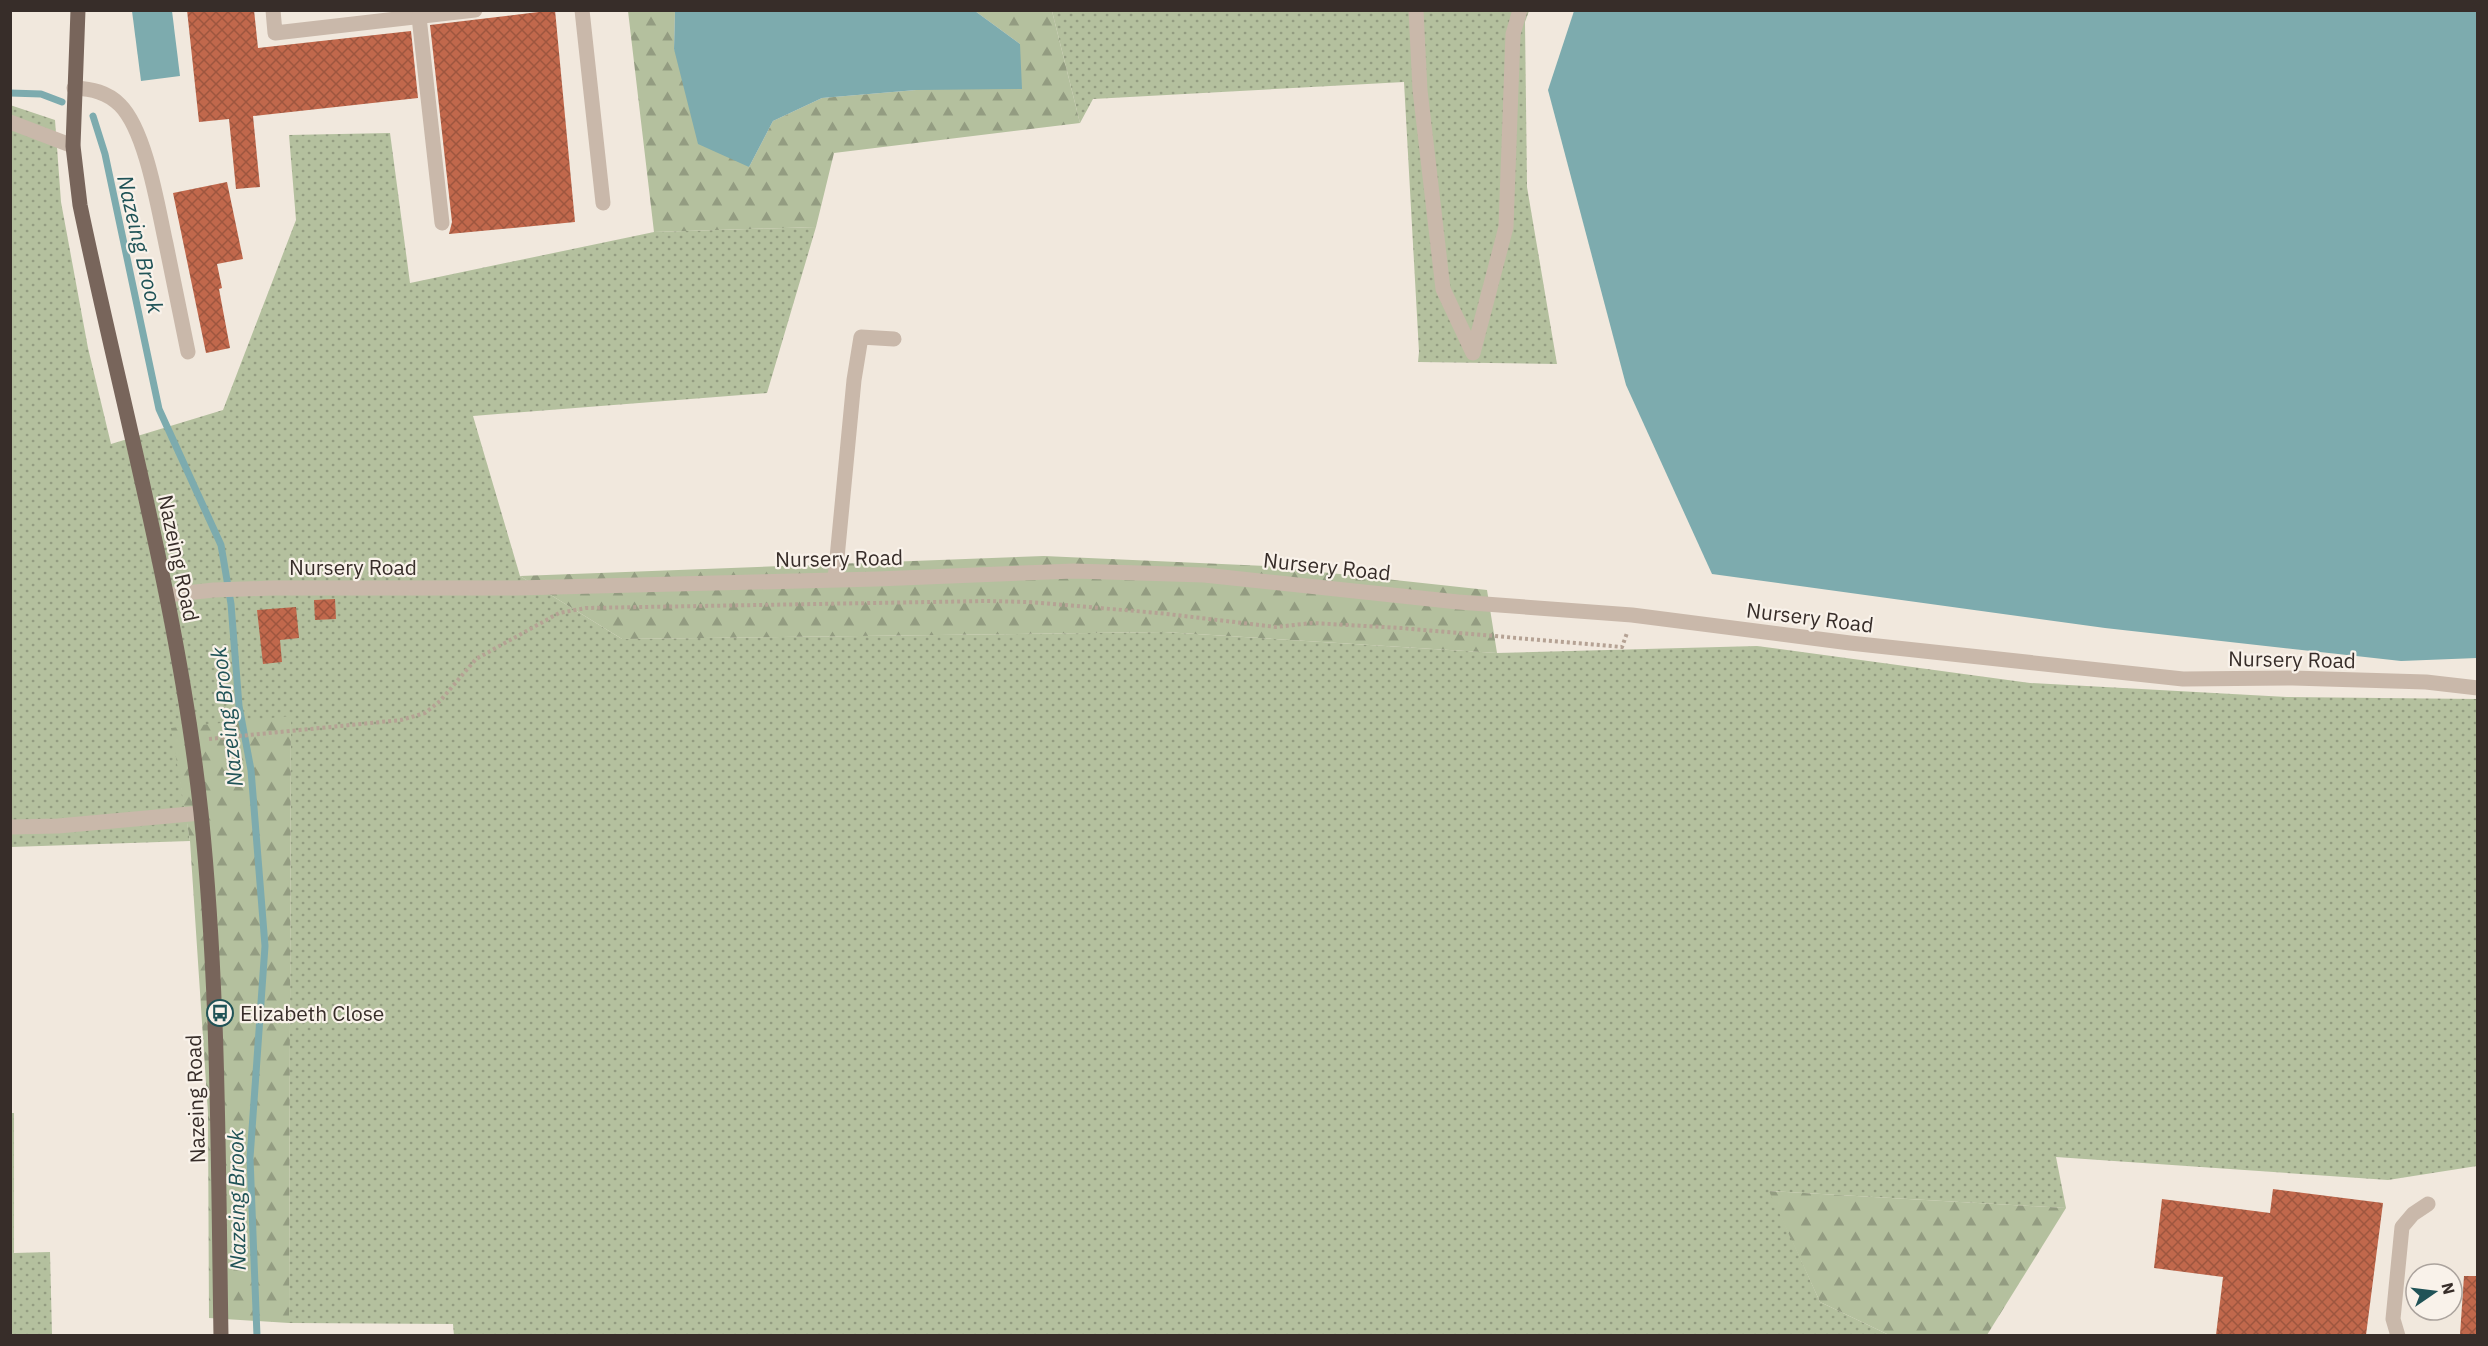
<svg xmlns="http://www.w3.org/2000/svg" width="2488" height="1346" viewBox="0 0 2488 1346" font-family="'IBM Plex Sans',sans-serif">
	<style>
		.green { fill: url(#green-dots) }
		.forest { fill: url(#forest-firs) }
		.water { fill: #7dabae }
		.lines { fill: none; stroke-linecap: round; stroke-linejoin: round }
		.stream { stroke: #7dabae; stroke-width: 7 }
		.building { fill: url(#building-cross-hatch) }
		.path { stroke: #b5a294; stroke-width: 4; stroke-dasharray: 3 3; stroke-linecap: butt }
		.minor { stroke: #c9b8aa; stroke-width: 15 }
		.major { stroke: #78655b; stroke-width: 15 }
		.labels { text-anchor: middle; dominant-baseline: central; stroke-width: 4.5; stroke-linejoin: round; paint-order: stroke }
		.street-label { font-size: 21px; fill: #372d29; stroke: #f9f2ea }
		.poi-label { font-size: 21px; fill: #372d29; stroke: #f9f2ea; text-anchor: start }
		.water-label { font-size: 22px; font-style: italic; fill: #205357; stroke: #f9f2ea }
	</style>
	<defs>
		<pattern id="green-dots" width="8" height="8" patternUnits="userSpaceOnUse" patternTransform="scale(1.5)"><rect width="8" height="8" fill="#b4c09e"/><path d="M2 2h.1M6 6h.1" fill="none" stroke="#939c81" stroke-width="1.8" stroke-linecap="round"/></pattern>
		<pattern id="forest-firs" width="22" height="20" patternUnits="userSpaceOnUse" patternTransform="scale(1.5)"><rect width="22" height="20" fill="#b4c09e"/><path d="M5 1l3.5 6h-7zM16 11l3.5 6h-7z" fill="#939c81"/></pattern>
		<pattern id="building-cross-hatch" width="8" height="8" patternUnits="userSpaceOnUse" patternTransform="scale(1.5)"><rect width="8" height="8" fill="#c1684c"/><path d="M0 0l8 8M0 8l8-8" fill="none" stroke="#9e563f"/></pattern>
	</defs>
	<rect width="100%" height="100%" fill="#f1e8dd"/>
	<g class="green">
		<polygon points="1052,11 1529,11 1525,22 1527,187 1557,364 1418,362 1419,352 1404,82 1093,99 1080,123"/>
		<polygon points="10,105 55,120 61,202 88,348 111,444 223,410 296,220 289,135 390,133 410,283 654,232 816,227 767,393 473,416 520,576 622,639 1164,632 1497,653 1757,646 2030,683 2287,697 2477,699 2477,1166 2388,1180 2056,1157 2066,1208 1770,1191 1820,1302 1889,1335 454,1336 453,1324 289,1323 291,717 176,752 190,841 11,847"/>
		<polygon points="11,1113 14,1113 14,1253 50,1252 52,1335 11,1335"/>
	</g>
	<g class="forest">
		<polygon points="628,11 675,11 674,49 749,167 773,121 822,98 916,90 1020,44 975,11 1052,11 1080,123 834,153 816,227 654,232"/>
		<polygon points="1044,556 1266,566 1487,590 1497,653 1164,632 622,639 520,576"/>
		<polygon points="291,716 289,1323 209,1318 208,1113 190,841 171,728"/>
		<polygon points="1769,1191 2066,1208 1987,1335 1889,1335 1820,1302"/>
	</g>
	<g class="water">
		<polygon points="132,11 172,11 180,76 141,81"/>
		<polygon points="675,11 975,11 1020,44 1022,89 916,90 822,98 773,121 749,167 698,144 674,49"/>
		<polygon points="1574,11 2477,11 2477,658 2401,661 2105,628 1712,574 1626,385 1548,90"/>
	</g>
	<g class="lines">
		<g class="stream">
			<polyline points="10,93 41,94 62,102"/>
			<polyline points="93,116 105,154 159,409 221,545 231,604 239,706 251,770 265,946 250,1158 257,1336"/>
		</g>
	</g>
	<g class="building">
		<polygon points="187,10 254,10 258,48 411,31 418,98 253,116 260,187 236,189 229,119 199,122"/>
		<polygon points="555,10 575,222 449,234 452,222 430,25"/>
		<polygon points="227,182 243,259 217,264 222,288 219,289 230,348 206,353 173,193"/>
		<polygon points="335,599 336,619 315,620 314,600"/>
		<polygon points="296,607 299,638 280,640 282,662 263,664 257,610"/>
		<polygon points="2273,1189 2383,1203 2366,1335 2216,1335 2223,1277 2154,1268 2162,1199 2270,1213"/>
		<polygon points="2464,1276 2478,1276 2478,1335 2460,1335"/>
	</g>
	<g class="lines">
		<polyline class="path" points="209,739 401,720 425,713 440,701 476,659 559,613 586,608 987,601 1028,602 1159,613 1276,627 1312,623 1401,628 1622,647 1627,633"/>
		<g class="minor">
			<polyline points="273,10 275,33 475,10"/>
			<polyline points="582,10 603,203"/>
			<polyline points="1416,10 1420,90 1443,289 1473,353 1506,227 1513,34 1520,10"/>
			<polyline points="419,17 442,223"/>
			<path d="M74,88C92,89 107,92 120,105C146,131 158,208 166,244C173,280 181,316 188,352"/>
			<polyline points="10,122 73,146"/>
			<polyline points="835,579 854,380 861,337 894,339"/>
			<polyline points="167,595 214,590 273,588 517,588 877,579 1074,571 1204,575 1458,602 1632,615 1850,643 2183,679 2293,678 2426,682 2478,688"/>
			<polyline points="10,827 58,826 201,813"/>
			<polyline points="2398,1336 2393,1319 2402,1227 2413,1214 2428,1204"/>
		</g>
		<path class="major" d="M78,10L73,146L80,205C122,407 179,608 201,813C219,987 218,1162 221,1336"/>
	</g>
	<defs>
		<symbol id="bus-ring" viewBox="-11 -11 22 22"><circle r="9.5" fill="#f9f2ea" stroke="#205357" stroke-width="1.5"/><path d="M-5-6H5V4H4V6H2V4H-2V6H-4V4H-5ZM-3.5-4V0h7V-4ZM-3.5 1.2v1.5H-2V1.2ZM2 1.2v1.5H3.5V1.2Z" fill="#205357"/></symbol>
	</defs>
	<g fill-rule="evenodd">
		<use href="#bus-ring" x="205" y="998" width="30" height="30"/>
	</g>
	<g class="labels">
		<g class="street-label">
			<text transform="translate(179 558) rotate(78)">Nazeing Road</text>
			<text transform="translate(839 558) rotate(-1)">Nursery Road</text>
			<text transform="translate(1327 566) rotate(6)">Nursery Road</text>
			<text x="353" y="567">Nursery Road</text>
			<text transform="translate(1810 617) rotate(7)">Nursery Road</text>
			<text transform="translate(2292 659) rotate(1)">Nursery Road</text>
			<text transform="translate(195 1099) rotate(-92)">Nazeing Road</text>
		</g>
		<g class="poi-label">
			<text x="240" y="1013">Elizabeth Close</text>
		</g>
		<g class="water-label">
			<text transform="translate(141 244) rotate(77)">Nazeing Brook</text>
			<text transform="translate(226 717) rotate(-97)">Nazeing Brook</text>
			<text transform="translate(236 1200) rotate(-91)">Nazeing Brook</text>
		</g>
	</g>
	<rect width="2488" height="1346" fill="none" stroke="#372d29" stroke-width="24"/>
	<g transform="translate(2434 1292) rotate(76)"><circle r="28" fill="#f9f2ea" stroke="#aba39d" stroke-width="1.5"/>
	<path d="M0-4.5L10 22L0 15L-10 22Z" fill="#205357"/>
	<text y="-9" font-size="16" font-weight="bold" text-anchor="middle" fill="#372d29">N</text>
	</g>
</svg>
